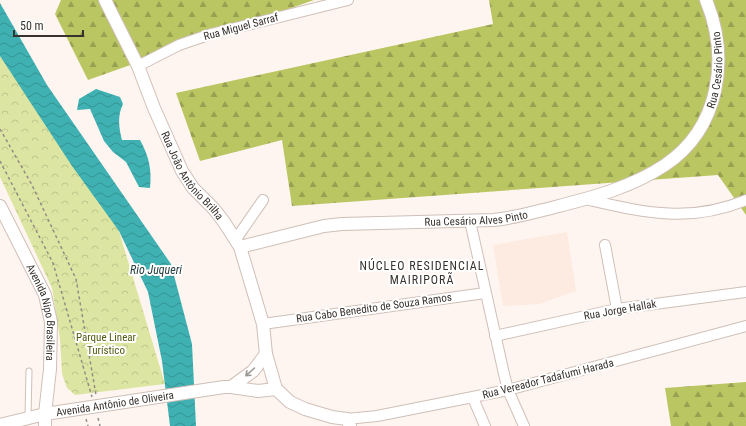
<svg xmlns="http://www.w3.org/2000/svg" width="746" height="426" viewBox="0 0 746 426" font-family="'Roboto Condensed',sans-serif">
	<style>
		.built { fill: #fdeae0 }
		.forest { fill: url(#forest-firs) }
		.park { fill: url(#park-crowns) }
		.water { fill: url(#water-waves) }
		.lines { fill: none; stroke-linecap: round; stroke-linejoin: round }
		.service-casing { stroke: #cfbfb7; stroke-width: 7 }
		.minor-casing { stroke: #cfbfb7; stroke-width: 12 }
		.tertiary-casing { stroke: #cfbfb7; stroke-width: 14 }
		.path { stroke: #928b86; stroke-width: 1.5; stroke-dasharray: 3 3; stroke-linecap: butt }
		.service { stroke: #fff; stroke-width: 5 }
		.minor { stroke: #fff; stroke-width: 10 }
		.tertiary { stroke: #fff; stroke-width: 12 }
		.oneway { stroke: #9c9896 }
		.labels { text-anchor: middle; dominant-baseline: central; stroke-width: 4; stroke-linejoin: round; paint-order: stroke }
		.street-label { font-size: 11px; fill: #38322e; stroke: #fff }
		.park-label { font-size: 11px; fill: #535a11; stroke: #fff }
		.neighbourhood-label { font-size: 12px; letter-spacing: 1px; fill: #38322e; stroke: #fff }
		.water-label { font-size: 12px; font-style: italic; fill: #274040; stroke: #fff }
	</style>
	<defs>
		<pattern id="forest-firs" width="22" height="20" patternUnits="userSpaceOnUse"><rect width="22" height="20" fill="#bac662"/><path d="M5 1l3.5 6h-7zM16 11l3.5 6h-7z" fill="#98a151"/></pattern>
		<pattern id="park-crowns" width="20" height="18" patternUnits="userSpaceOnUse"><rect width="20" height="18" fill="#dce6a2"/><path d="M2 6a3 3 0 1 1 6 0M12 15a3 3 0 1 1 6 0" fill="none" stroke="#bec68c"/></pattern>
		<pattern id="water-waves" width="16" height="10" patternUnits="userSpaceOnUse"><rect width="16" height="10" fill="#3fb1b3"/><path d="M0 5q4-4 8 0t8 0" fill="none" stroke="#369192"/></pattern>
	</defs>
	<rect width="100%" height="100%" fill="#fff5f0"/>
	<polygon class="built" points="567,232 576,291 539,304 503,306 493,245"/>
	<g class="forest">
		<polygon points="61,0 314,0 88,80 55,14"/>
		<polygon points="489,0 746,0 746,215 718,175 292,206 282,140 200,161 176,93 493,24"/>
		<polygon points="746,382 746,426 671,426 665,388"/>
	</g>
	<polygon class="park" points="0,56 119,231 165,384 75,395 67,388 62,374 60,339 52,288 0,177"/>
	<g class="water">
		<polygon points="0,3 47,85 171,264 192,344 196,426 170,426 162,361 148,292 119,231 72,166 0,56"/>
		<path d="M96,89L120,97L123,104C117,116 119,128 122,140H140C149,156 152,170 150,188L139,187L126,162L113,152L104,141L90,109L77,110L79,99Z"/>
	</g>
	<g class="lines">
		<defs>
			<polyline id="service" points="28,417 29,371"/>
			<g id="minor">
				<polyline points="138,66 179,45 211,34 348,0"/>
				<path d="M585,199C643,212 688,224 746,200"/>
				<polyline points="470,221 504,374 508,390 524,426"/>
				<polyline points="236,239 263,200"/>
				<polyline points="605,245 617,309"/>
				<polyline points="263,324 485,293"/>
				<polyline points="495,336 617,309 746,292"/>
				<polyline points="473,398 485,426"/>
				<polyline points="347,419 377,416 508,390 746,326"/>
			</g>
			<g id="tertiary">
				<path id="s1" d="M105,0L138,66L154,108L182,171L193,188L214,209L224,222L240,247L263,324L266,354L276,389L290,402L305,409L332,417L347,419L350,426"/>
				<path id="s2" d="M0,206L45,295L51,322L50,369L45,414V426"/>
				<path id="s3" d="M240,247L324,226L342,224L493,220C515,218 535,212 555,207C594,197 632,187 665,165C720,128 730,58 706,0"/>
				<polyline points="231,387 253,371 266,354"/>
				<path id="s4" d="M0,425L45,414L224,387H231L258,391L276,389"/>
			</g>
		</defs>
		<use href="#service" class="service-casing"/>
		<use href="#minor" class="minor-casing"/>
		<use href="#tertiary" class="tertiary-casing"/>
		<g class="path">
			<polyline points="0,129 32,185 76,279 96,395"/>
			<polyline points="0,161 53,263 92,397"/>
			<polyline points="98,418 100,426"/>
			<polyline points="86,419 88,426"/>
		</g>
		<use href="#service" class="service"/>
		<use href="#minor" class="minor"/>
		<use href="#tertiary" class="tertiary"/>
	</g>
	<defs><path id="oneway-shaft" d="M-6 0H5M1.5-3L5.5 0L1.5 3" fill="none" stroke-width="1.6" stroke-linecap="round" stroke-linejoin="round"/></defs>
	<use class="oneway" href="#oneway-shaft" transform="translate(250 372) rotate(138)"/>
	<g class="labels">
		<g class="street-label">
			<text transform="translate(241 27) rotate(-15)">Rua Miguel Sarraf</text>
			<text stroke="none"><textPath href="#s3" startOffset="550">Rua Cesário Pinto</textPath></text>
			<text stroke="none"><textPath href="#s1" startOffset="197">Rua João Antônio Brilha</textPath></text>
			<text stroke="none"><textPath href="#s3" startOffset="239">Rua Cesário Alves Pinto</textPath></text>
			<text transform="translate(374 308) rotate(-8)">Rua Cabo Benedito de Souza Ramos</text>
			<text transform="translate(620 310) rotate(-10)">Rua Jorge Hallak</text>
			<text stroke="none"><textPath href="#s2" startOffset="116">Avenida Nipo Brasileira</textPath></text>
			<text transform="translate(548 379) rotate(-14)">Rua Vereador Tadafumi Harada</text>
			<text stroke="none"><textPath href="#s4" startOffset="117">Avenida Antônio de Oliveira</textPath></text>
		</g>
		<g class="park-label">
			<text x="106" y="337">Parque Linear<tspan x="106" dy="13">Turístico</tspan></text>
		</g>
		<g class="neighbourhood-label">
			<text x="422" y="266">NÚCLEO RESIDENCIAL<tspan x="422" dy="14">MAIRIPORÃ</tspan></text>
		</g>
		<g class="water-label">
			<text x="156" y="270">Rio Juqueri</text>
		</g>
	</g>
	<path d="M14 30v6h69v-6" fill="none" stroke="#38322e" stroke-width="2"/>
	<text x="20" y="30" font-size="12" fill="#38322e" stroke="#ffffff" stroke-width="3" paint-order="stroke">50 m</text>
</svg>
